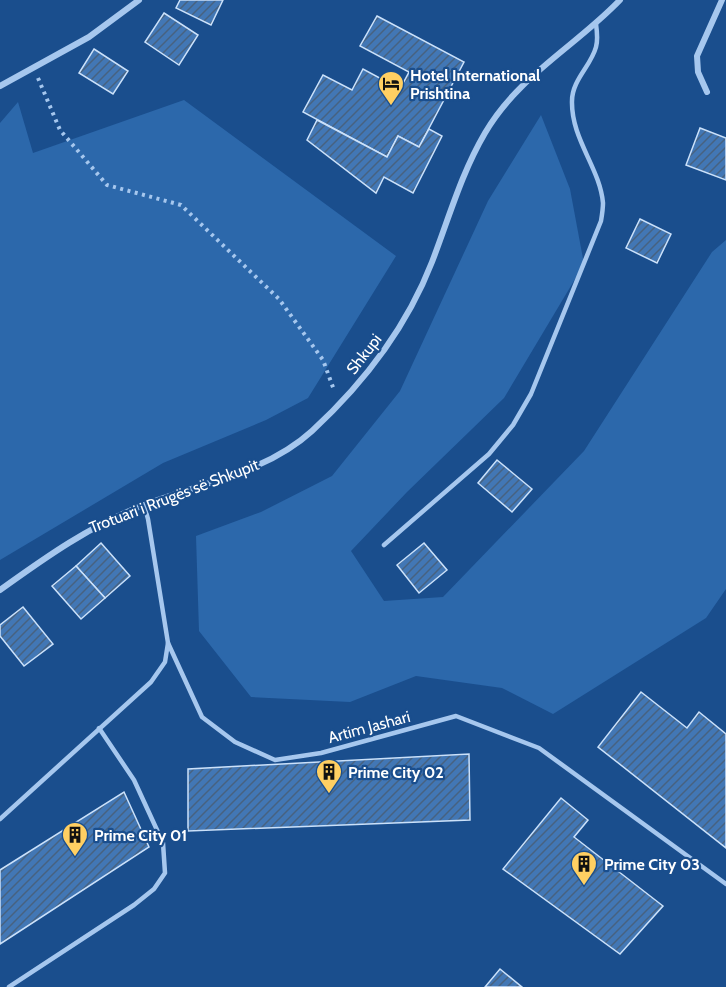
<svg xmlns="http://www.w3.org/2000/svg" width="726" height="987" viewBox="0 0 726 987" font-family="Cabin,sans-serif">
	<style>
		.grass { fill: #2c68ab }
		.building { fill: url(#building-hatch); stroke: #cbe1fa; stroke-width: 1.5 }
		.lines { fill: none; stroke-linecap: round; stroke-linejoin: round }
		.path { stroke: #a6c7ee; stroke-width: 4; stroke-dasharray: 3 4.5; stroke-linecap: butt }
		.lane { stroke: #a6c7ee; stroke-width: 4.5 }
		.street { stroke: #a6c7ee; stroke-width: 6 }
		.labels { text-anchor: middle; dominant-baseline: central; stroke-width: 4.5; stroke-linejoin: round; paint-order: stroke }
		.poi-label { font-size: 16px; font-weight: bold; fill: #fff; stroke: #1a4e8d; text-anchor: start }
		.street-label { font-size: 16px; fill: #fff; stroke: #1a4e8d }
	</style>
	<defs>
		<pattern id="building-hatch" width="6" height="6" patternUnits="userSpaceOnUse" patternTransform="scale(1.5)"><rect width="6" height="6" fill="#4277b5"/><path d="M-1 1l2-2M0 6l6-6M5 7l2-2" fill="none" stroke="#476280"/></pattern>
	</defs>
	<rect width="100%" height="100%" fill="#1a4e8d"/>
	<g class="grass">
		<polygon points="184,100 396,256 308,398 266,420 163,463 0,560 0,123 18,102 33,153"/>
		<polygon points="541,115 570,189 584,264 504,398 407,492 351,551 384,601 443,597 584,451 712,252 726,240 726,589 706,618 553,714 502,688 416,676 350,702 251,697 199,631 196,536 261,512 332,476 400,391 488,201"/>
	</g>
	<g class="building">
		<polygon points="180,0 223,0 211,25 176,8"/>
		<polygon points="164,13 198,35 179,65 145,42"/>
		<polygon points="377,16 464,62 419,147 398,136 387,157 303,112 323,75 352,90 363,69 400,89 409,72 360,46"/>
		<polygon points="94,49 128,71 113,94 79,73"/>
		<polygon points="317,120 387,157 398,136 419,147 429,129 442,136 413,193 384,177 376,193 307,140"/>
		<polygon points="700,128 726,138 726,180 686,165"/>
		<polygon points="640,219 671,234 657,263 626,248"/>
		<polygon points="497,460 532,489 512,512 478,483"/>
		<polygon points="101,543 130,576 105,598 76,566"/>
		<polygon points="424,543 447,570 419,593 397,565"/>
		<polygon points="76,566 105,598 81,619 52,586"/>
		<polygon points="23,607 53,644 24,666 0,636 0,625"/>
		<polygon points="641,692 687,728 699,712 726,734 726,848 598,747"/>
		<polygon points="469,754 470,820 188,831 188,769"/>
		<polygon points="124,792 149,847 0,944 0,870"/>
		<polygon points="561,798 588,820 574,837 663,906 620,954 503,869"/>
		<polygon points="500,969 522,987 485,987"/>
	</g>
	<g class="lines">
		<polyline class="path" points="38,78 60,130 107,185 181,205 279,299 323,360 334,390"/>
		<g class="lane">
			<polyline points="144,505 148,519 168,643 202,717 235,742 275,760 321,753 456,716 539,748 726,884"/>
			<path d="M384,545L489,454L513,425L531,394L601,221C602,215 603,209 603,203C600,168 571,139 572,101C572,80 591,66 596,47C598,40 597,31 596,24"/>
			<polyline points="0,819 151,682 165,662 168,643"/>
			<polyline points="9,987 134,905 154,889 165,873 163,843 134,780 99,728"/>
		</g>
		<g class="street">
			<polyline points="0,86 89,37 139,0"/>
			<polyline points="707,92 698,72 697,56 722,0"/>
			<path d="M0,590C46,557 91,525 144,505C201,483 266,473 312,431C364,383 406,329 432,262C449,218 461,174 485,133C518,76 576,46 620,0"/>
		</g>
	</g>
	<defs>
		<symbol id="hotel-pin" viewBox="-11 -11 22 30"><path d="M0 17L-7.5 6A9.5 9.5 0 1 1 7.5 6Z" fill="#ffcf62" stroke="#1a4e8d"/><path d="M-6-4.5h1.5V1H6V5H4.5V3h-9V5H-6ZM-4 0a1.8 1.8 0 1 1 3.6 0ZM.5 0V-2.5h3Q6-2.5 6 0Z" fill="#111"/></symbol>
		<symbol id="building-pin" viewBox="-11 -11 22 30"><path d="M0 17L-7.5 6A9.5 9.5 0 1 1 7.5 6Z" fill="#ffcf62" stroke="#1a4e8d"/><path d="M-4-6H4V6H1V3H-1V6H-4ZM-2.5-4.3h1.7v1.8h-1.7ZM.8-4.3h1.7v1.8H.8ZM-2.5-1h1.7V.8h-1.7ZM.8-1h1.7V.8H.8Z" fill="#111"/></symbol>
	</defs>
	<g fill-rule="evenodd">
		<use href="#hotel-pin" x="376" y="69" width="30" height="40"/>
		<use href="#building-pin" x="314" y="757" width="30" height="40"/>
		<use href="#building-pin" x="60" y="820" width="30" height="40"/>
		<use href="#building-pin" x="569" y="849" width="30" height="40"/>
	</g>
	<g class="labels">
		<g class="poi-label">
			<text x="410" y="75">Hotel International<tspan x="410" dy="18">Prishtina</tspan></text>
			<text x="348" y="772">Prime City 02</text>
			<text x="94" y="835">Prime City 01</text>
			<text x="604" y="864">Prime City 03</text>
		</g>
		<g class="street-label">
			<text transform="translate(364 354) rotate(-52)">Shkupi</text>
			<text transform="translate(174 496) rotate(-21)">Trotuari i Rrugës së Shkupit</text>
			<text transform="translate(369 727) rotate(-15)">Artim Jashari</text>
		</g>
	</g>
</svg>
